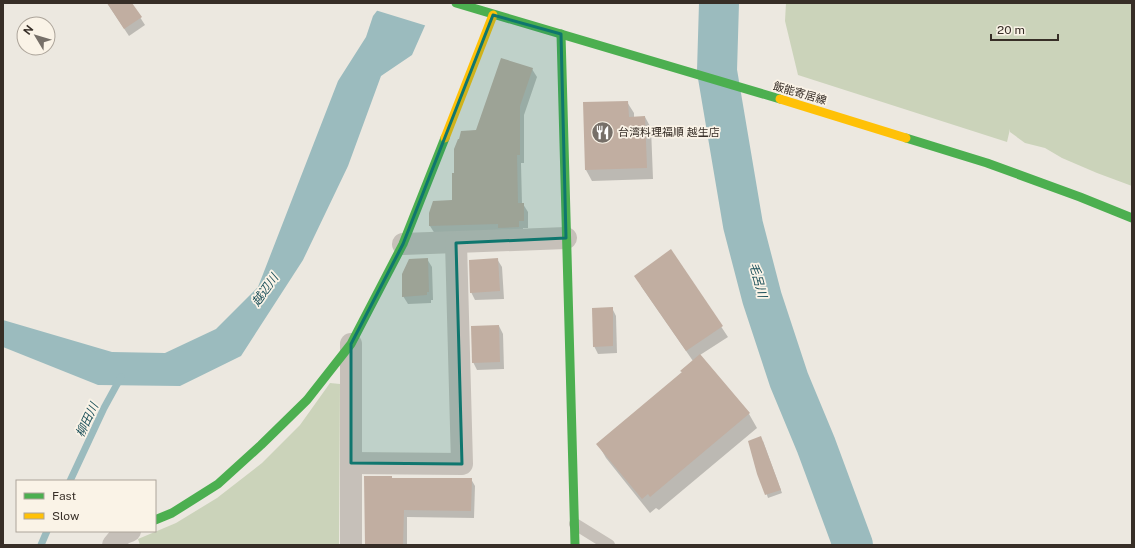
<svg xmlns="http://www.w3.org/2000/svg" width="1135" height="548" viewBox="0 0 1135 548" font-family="'Public Sans','Noto Sans JP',sans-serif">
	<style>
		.green { fill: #cbd3ba }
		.water { fill: #9bbbbe }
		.pier { fill: #ece8e0 }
		.shadow { fill: #0003 }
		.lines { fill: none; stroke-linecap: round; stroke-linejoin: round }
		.stream { stroke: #9bbbbe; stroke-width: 7 }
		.river { stroke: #9bbbbe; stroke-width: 40 }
		.building { fill: #c1aea1 }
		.lane { stroke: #c6c0b9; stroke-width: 12 }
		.street { stroke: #c6c0b9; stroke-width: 22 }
		.fast { stroke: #4caf50; stroke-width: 9 }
		.slow { stroke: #ffc107; stroke-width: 9 }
		.marked { fill: #0f766e; fill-opacity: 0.2; stroke: #0f766e; stroke-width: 3; stroke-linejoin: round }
		.labels { text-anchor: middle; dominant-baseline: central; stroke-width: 3.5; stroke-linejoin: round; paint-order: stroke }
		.street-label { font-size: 11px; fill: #372e27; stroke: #faf3e7 }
		.poi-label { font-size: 11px; fill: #372e27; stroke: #faf3e7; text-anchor: start }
		.water-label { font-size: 12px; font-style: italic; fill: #1b4f59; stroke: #faf3e7 }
	</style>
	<rect width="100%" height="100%" fill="#ece8e0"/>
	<g class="green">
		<polygon points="786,3 1132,3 1132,186 1097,173 1062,158 1045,148 1025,143 1010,132 1010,129 1007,142 798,75 785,21"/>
		<polygon points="330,383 340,384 339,544 338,545 140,545 138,539 176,523 217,498 262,463 300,425"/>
	</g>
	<polygon class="water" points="383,3 435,3 412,55 381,76 348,166 303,260 241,356 180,386 98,385 3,347 3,320 112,352 165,353 216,329 258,287 338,81 366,37 373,16"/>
	<polygon class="pier" points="380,3 437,3 427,26 375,10"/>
	<g class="shadow">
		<polygon points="107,3 131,3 145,25 129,36"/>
		<polygon points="532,69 537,77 524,115 524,163 521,163 522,204 523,204 528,212 528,228 523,228 523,235 435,234 430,226 430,213 453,201 456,174 477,131"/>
		<polygon points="627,102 634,113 634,118 645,117 651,128 653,179 592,181 586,170"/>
		<polygon points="671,251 728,337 700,355 749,414 757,428 659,510 656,508 650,513 606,458 598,444 683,373 681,371 693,361 641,286"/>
		<polygon points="427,259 432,267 433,300 431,300 431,303 408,304 403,296"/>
		<polygon points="497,259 502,267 504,299 475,300 471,292"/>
		<polygon points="612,308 616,316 617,353 598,354 594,346"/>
		<polygon points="499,326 503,334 504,369 477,370 473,362"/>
		<polygon points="763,441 782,493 768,498 749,442"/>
		<polygon points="392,479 471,479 475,486 474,518 407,517 407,545 365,545"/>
	</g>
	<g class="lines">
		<g class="stream">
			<polyline points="70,481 104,408 121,377"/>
			<polyline points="41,545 47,531"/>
		</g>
		<polyline class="river" points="719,3 717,71 743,225 762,298 789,380 816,445 853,545"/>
	</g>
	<g class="building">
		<polygon points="107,3 132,3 142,17 124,29"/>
		<polygon points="501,58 533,68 520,106 520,155 517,155 518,203 524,203 524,221 519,221 519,227 498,228 498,224 429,226 429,213 433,201 452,200 452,173 454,173 454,149 458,139 459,139 461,131 476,130"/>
		<polygon points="628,101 629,117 645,116 647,168 585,170 583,102"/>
		<polygon points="671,249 723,326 686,351 634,276"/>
		<polygon points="428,258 429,292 427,292 427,295 402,297 402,274 409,259"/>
		<polygon points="498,258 500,291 470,293 469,260"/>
		<polygon points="613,307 613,346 593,347 592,308"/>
		<polygon points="499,325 500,362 472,363 471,326"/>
		<polygon points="700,354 750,413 650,497 648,494 642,499 596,444 682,372 680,371"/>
		<polygon points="761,436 781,490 765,495 757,474 748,441"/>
		<polygon points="364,476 392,476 392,478 472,478 471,511 404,510 403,545 365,545"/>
	</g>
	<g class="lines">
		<polyline class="lane" points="575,524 609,545"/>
		<g class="street">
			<polyline points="403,244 566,238"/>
			<polyline points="351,463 462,464 456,243"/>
			<polyline points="113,545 122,534 130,531"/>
			<polyline points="351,545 351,344"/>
		</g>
		<g class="fast">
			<polyline points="456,3 780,99"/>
			<polyline points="561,34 575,545"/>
			<polyline points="906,138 987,163 1080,197 1132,218"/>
			<polyline points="155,520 172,513 218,484 261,445 307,400 351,344 403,244 445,138"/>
		</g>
		<g class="slow">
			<polyline points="780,99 906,138"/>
			<polyline points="445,138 493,15"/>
		</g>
	</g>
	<path class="marked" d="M493,15L561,34L566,238L456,243L462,464L351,463V344L403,244Z"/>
	<defs>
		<symbol id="restaurant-disc" viewBox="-11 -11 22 22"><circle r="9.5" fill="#766f68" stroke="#faf3e7"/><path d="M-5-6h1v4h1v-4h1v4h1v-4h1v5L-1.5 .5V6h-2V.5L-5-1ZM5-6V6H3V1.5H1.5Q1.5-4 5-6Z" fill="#fff"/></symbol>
	</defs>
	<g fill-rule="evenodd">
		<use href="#restaurant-disc" x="590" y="120" width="25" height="25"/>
	</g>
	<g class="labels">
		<g class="street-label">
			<text transform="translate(800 93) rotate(16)">飯能寄居線</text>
		</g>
		<g class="poi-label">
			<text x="618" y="132">台湾料理福順 越生店</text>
		</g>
		<g class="water-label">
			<text transform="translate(758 280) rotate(75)">毛呂川</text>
			<text transform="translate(265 290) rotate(-55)">越辺川</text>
			<text transform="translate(87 420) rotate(-65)">柳田川</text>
		</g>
	</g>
	<rect width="1135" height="548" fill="none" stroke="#372e27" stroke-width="8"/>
	<rect x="16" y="480" width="140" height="52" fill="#faf3e7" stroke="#aca49a"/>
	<rect x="24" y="493" width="20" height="6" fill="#4caf50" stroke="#aca49a"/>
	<text x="52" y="500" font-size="12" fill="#372e27">Fast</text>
	<rect x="24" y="513" width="20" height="6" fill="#ffc107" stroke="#aca49a"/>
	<text x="52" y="520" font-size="12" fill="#372e27">Slow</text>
	<g transform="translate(36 36) rotate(308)"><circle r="19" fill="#faf3e7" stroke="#aca49a"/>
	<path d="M0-3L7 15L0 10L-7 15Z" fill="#766f68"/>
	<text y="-6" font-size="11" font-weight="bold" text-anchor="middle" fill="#372e27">N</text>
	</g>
	<path d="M991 34v6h67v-6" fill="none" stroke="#372e27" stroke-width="2"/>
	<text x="997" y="34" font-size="12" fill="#372e27" stroke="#faf3e7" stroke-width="3" paint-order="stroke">20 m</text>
</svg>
